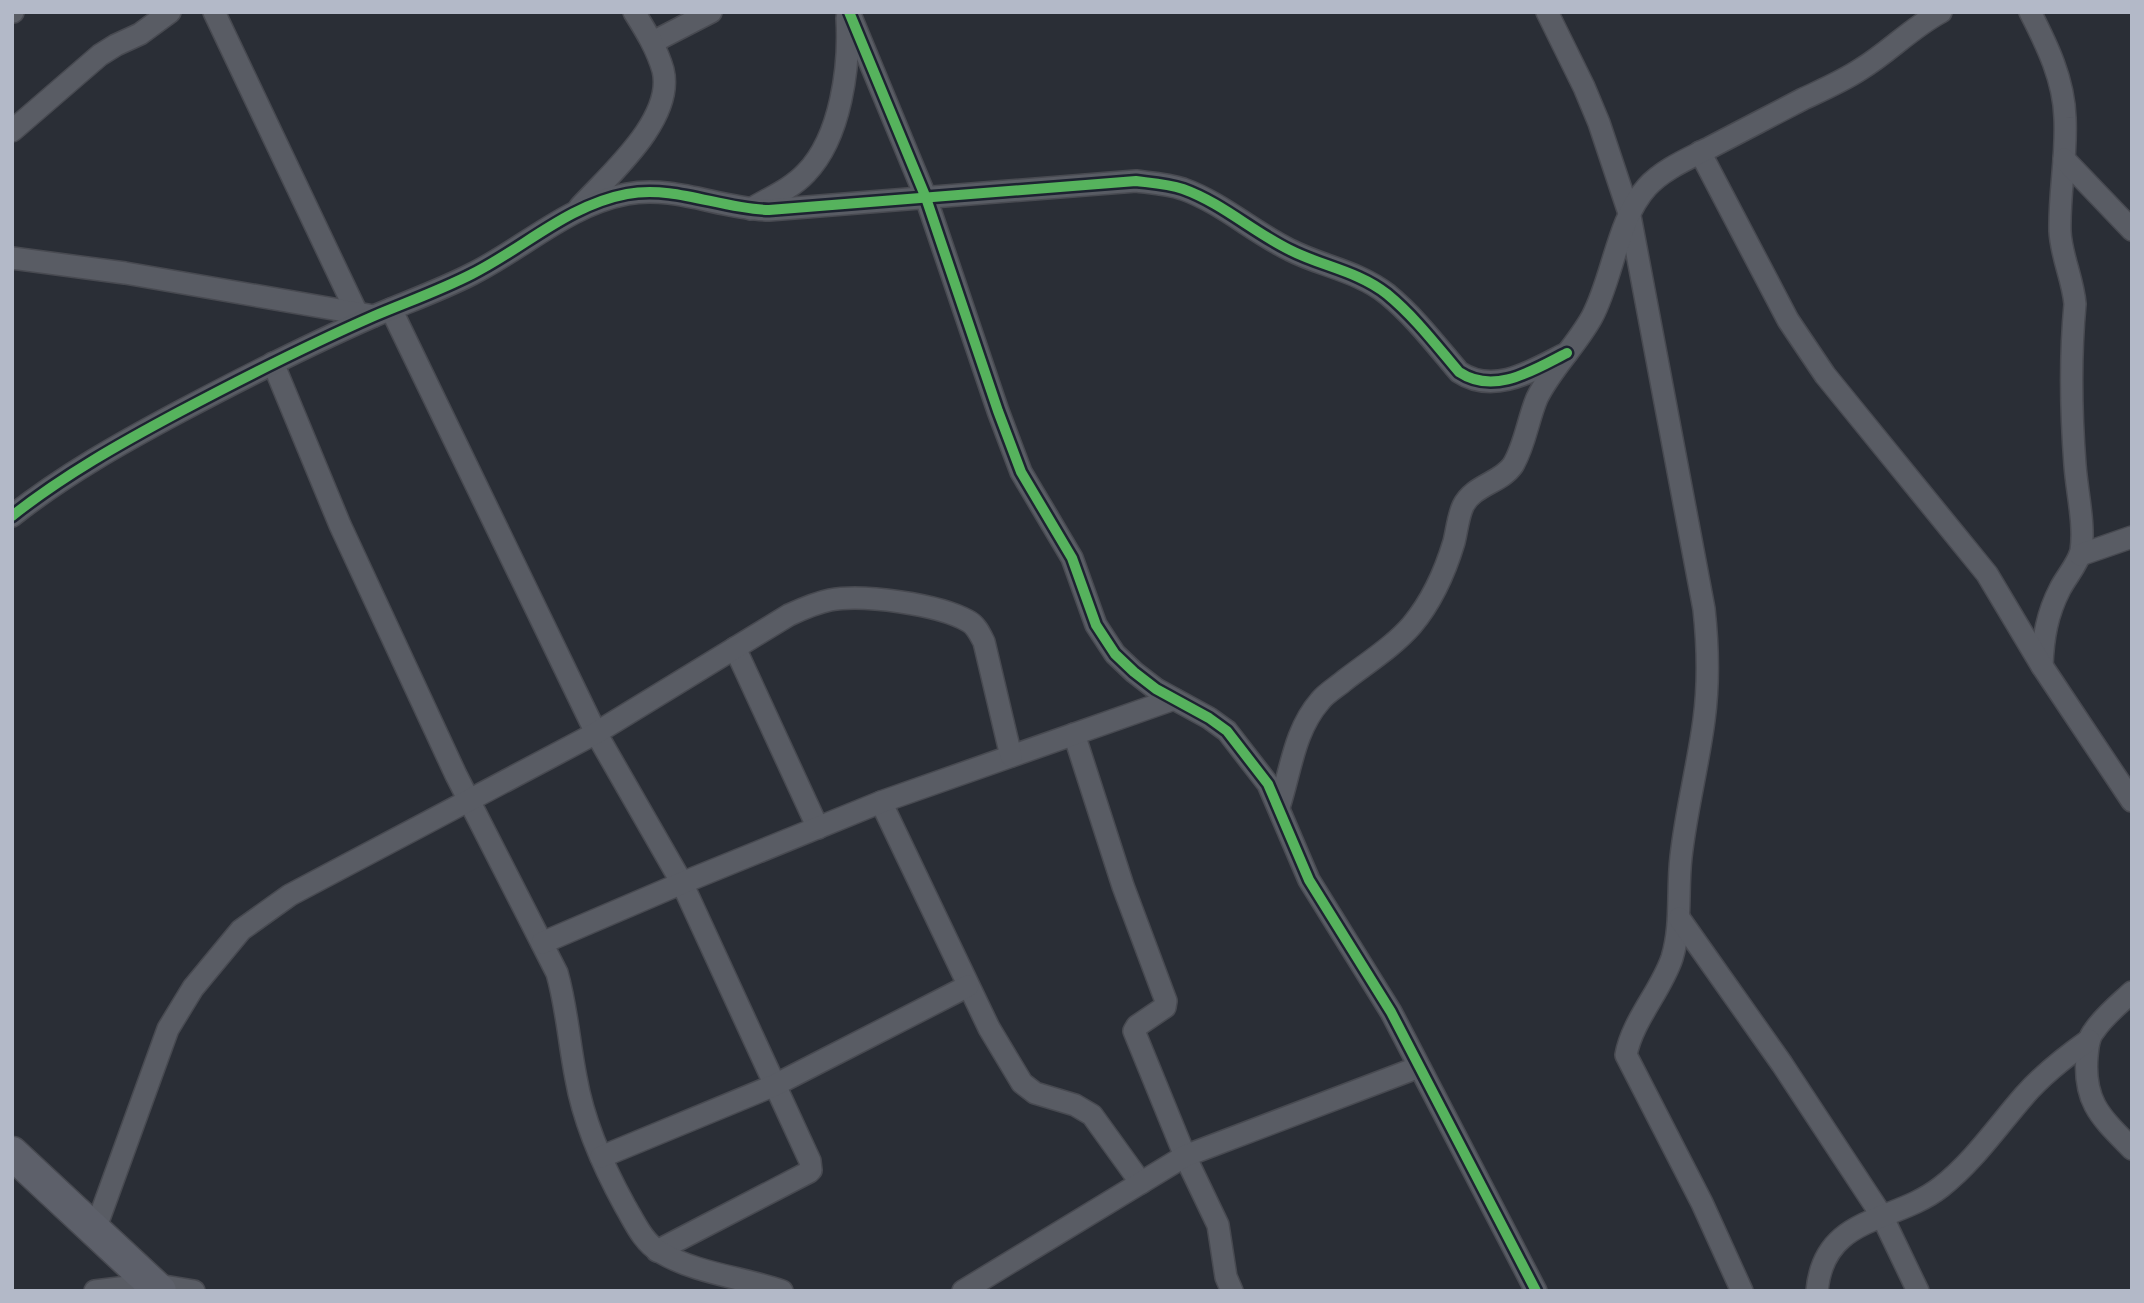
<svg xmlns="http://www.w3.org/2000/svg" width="2144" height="1303" viewBox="0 0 2144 1303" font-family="Jost,sans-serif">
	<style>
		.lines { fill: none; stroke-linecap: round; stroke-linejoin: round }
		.street-casing { stroke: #484a51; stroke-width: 24 }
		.secondary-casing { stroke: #484a51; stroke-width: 35 }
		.street { stroke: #595c64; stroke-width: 21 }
		.secondary { stroke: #5d606a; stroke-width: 32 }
		.cycleway-casing { stroke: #1d2331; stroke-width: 15 }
		.cycleway { stroke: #56b35d; stroke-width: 10 }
	</style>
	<rect width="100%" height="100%" fill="#2a2e36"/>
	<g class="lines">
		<defs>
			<g id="street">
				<polyline points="12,12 13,12"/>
				<polyline points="214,12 356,311"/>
				<polyline points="849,12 926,198 998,411 1021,472 1072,558 1096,625 1115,654 1134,672 1156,689 1209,718 1227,731 1268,784 1309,880 1391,1012 1536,1291"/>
				<path d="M1547,12L1584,87L1599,123L1630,216L1704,609C1708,646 1709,683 1704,720C1698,766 1686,811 1681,857C1677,891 1682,925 1672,958C1661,991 1632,1021 1626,1055L1702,1203L1742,1291"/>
				<path d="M2030,12C2047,45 2064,80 2065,118C2067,156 2059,193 2060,231C2061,256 2073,279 2075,304C2070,358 2071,412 2075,465C2077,493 2085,524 2081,551C2078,564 2066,577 2060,589C2047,614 2043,638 2042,666"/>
				<polyline points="653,42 711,12"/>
				<polyline points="12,131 100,55 116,45 140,34 170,12"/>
				<polyline points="1700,152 1788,320 1825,375 1987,574 2042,666 2132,801"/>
				<polyline points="2064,159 2132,230"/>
				<path d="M579,208C609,175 675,119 663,70C657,49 646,31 634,12"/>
				<path d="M751,209C769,198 791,189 806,173C841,137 850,66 847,18"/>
				<polyline points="12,258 125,273 374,316"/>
				<polyline points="391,309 596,733 682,883 810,1161 811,1170 809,1172 657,1251"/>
				<path d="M273,363L340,525L456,775L557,973C567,1008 569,1043 576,1078C584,1124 603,1166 625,1206C635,1223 643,1242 660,1252C697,1274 742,1277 782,1291"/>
				<path d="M12,516C64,475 121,443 179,412C243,378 308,345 374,316C407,302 441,290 472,274C524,248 568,205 627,194C675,185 721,209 769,210L1136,181C1152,183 1168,184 1183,189C1222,203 1253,232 1290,250C1321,266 1358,271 1387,294C1415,317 1436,345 1459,372C1495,396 1535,369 1567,353"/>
				<polyline points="2080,555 2132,537"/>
				<polyline points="735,648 818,828"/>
				<polyline points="1074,734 1123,886 1166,1001 1165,1007 1137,1026 1134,1031 1185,1156 1218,1225 1226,1277 1232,1291"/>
				<polyline points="881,802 989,1028 1022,1083 1035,1093 1075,1105 1092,1115 1141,1183"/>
				<path d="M1279,807C1291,770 1294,731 1320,701C1326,693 1337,687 1345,680C1367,663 1394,646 1412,625C1432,601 1445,572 1454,542C1457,530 1458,517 1463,506C1473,485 1501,483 1513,465C1525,445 1528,419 1537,398C1551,369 1576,346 1592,317C1613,278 1617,220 1647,187C1663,169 1690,158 1711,147C1742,131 1772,115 1803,99C1822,90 1843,81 1861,69C1889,52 1911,28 1941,12"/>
				<polyline points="1679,918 1782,1064 1882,1216 1918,1291"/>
				<polyline points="542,943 682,883 881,802 1174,699"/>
				<path d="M2132,992C2119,1004 2104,1016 2094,1031C2088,1038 2088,1047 2087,1056C2083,1103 2102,1118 2132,1149"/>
				<polyline points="601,1157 775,1085 968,986"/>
				<path d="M95,1230L168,1029L193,988L241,930L290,895L596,733L789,615C802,609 815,603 830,600C863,594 938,604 968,621C976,625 980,634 984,642L1011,756"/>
				<polyline points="95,1291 152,1284 194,1291"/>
				<polyline points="963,1291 1185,1156 1419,1067"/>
				<path d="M1817,1291C1824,1214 1894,1224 1941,1187C1973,1162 1997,1127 2024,1096C2043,1074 2065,1057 2089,1040"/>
			</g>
			<polyline id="secondary" points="12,1153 160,1291"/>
		</defs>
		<use href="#street" class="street-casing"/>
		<use href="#secondary" class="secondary-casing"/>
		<use href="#street" class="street"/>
		<use href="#secondary" class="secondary"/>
		<defs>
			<g id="cycleway">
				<polyline points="849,12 926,198 998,411 1021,472 1072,558 1096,625 1115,654 1134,672 1156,689 1209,718 1227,731 1268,784 1309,880 1391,1012 1536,1291"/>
				<path d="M12,516C64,475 121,443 179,412C243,378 308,345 374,316C407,302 441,290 472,274C524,248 568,205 627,194C675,185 721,209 769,210L1136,181C1152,183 1168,184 1183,189C1222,203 1253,232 1290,250C1321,266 1358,271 1387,294C1415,317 1436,345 1459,372C1495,396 1535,369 1567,353"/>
			</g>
		</defs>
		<use href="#cycleway" class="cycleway-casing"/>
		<use href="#cycleway" class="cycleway"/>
	</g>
	<rect width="2144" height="1303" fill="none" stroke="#b3b9c8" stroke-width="28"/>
</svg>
